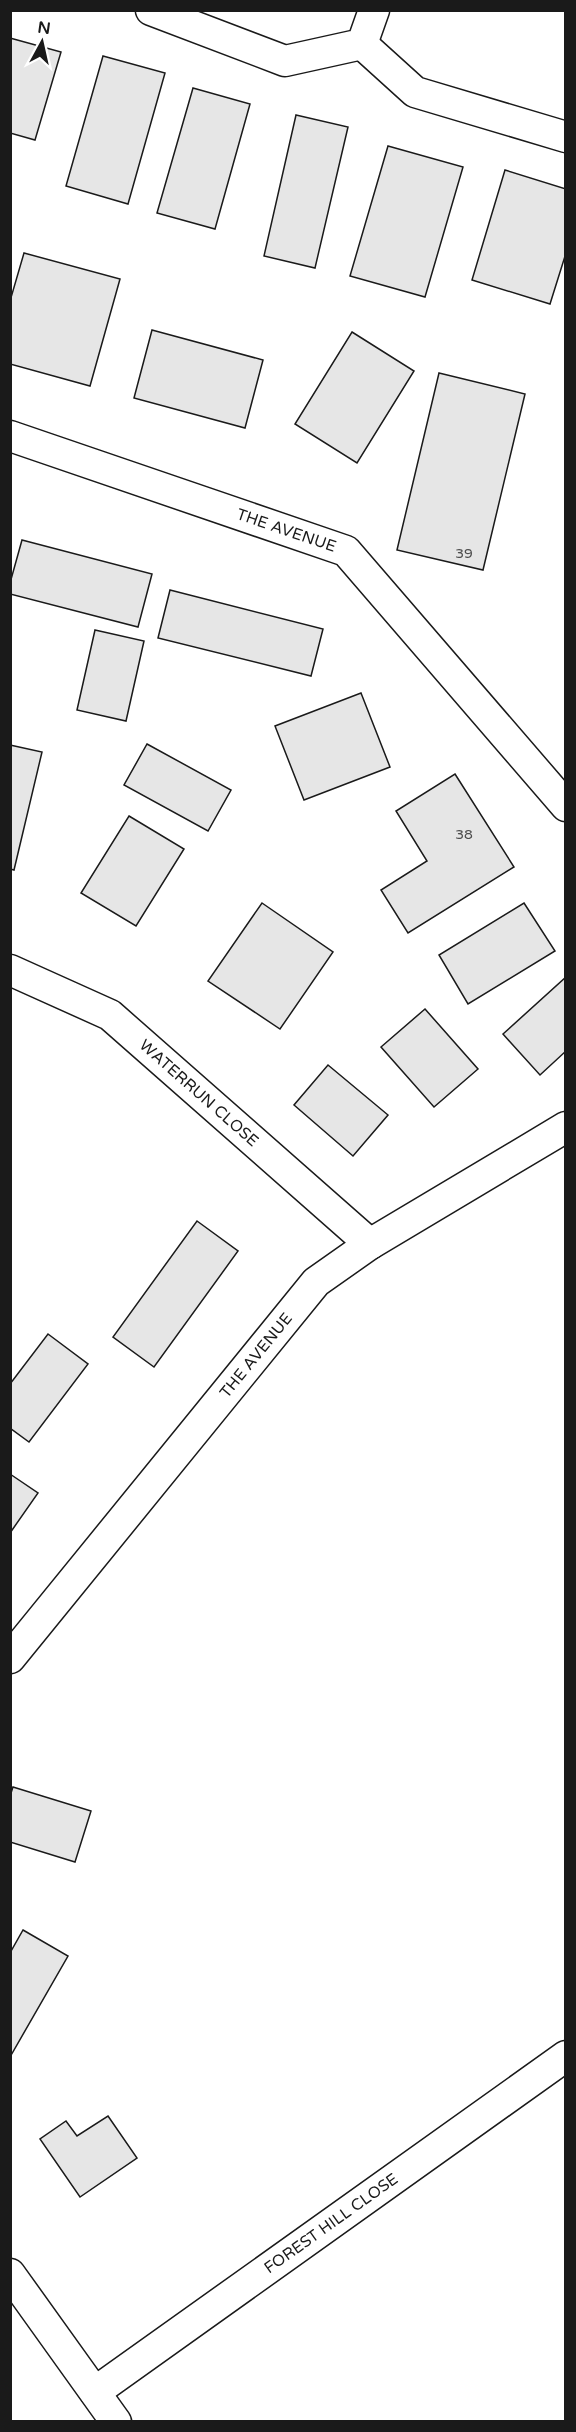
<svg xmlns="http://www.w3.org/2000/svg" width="576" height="2432" viewBox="0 0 576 2432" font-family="'Varela Round',sans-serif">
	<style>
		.building { fill: #e6e6e6; stroke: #1a1a1a; stroke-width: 1.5 }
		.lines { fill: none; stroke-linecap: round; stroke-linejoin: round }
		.minor-casing { stroke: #1a1a1a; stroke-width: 33 }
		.minor { stroke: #fff; stroke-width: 30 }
		.labels { text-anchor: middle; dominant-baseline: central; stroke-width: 4.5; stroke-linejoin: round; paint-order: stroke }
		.number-label { font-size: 14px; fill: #4d4d4d }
		.street-label { font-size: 16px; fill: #1a1a1a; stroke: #fff }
	</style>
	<rect width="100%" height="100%" fill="#fff"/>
	<g class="building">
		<polygon points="10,38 61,52 35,140 10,133"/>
		<polygon points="103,56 165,73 128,204 66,186"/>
		<polygon points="193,88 250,104 215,229 157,213"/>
		<polygon points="296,115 348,127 315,268 264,256"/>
		<polygon points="388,146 463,167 425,297 350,276"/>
		<polygon points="505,170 566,189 566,253 550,304 472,280"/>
		<polygon points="24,253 120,279 90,386 10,364 10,301"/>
		<polygon points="152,330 263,360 245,428 134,398"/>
		<polygon points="352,332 414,371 357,463 295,424"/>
		<polygon points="439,373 525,394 483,570 397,550"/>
		<polygon points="22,540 152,574 138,627 10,594 10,583"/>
		<polygon points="170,590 323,629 311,676 158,638"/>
		<polygon points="95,630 144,641 126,721 77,710"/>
		<polygon points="361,693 390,767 304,800 275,726"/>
		<polygon points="147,744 231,790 208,831 124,785"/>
		<polygon points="10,745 42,752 14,870 10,869"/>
		<polygon points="455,774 514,867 408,933 381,890 427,861 396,811"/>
		<polygon points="129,816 184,849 136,926 81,893"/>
		<polygon points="262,903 333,952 280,1029 208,981"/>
		<polygon points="524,903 555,951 468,1004 439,955"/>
		<polygon points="566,977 566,1051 540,1075 503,1034"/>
		<polygon points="425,1009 478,1069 434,1107 381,1047"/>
		<polygon points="328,1065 388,1115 353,1156 294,1105"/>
		<polygon points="197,1221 238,1251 154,1367 113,1337"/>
		<polygon points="48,1334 88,1364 29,1442 10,1428 10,1384"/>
		<polygon points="10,1474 38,1493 10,1533"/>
		<polygon points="13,1787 91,1811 75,1862 10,1842 10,1796"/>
		<polygon points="23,1930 68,1956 10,2057 10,1953"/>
		<polygon points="108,2116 137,2158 80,2197 40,2139 66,2121 77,2136"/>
	</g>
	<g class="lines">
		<defs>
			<g id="minor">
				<polyline points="151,10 285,61 362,44 374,10"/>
				<polyline points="362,44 415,92 566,137"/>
				<path id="s1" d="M10,436L346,551L566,806"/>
				<path id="s2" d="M10,970L110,1015L370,1244"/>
				<path id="s3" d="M10,1658L316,1282L370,1244L566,1127"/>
				<polyline points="10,2274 116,2422"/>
				<path id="s4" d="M95,2392L566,2056"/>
			</g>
		</defs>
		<use href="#minor" class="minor-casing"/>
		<use href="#minor" class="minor"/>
	</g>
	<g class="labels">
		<g class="number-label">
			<text x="464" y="553">39</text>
			<text x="464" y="834">38</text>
		</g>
		<g class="street-label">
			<text stroke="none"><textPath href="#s1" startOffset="292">THE AVENUE</textPath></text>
			<text stroke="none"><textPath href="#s2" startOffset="228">WATERRUN CLOSE</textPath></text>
			<text stroke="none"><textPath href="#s3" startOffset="390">THE AVENUE</textPath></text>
			<text stroke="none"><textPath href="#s4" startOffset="290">FOREST HILL CLOSE</textPath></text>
		</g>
	</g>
	<rect width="576" height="2432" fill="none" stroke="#1a1a1a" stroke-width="24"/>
	<g transform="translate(42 42) rotate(8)" stroke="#ffffff" stroke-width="4.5" paint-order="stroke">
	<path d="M0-4.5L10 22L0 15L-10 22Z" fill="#1a1a1a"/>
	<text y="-9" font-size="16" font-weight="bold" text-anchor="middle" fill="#1a1a1a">N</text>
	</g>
</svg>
